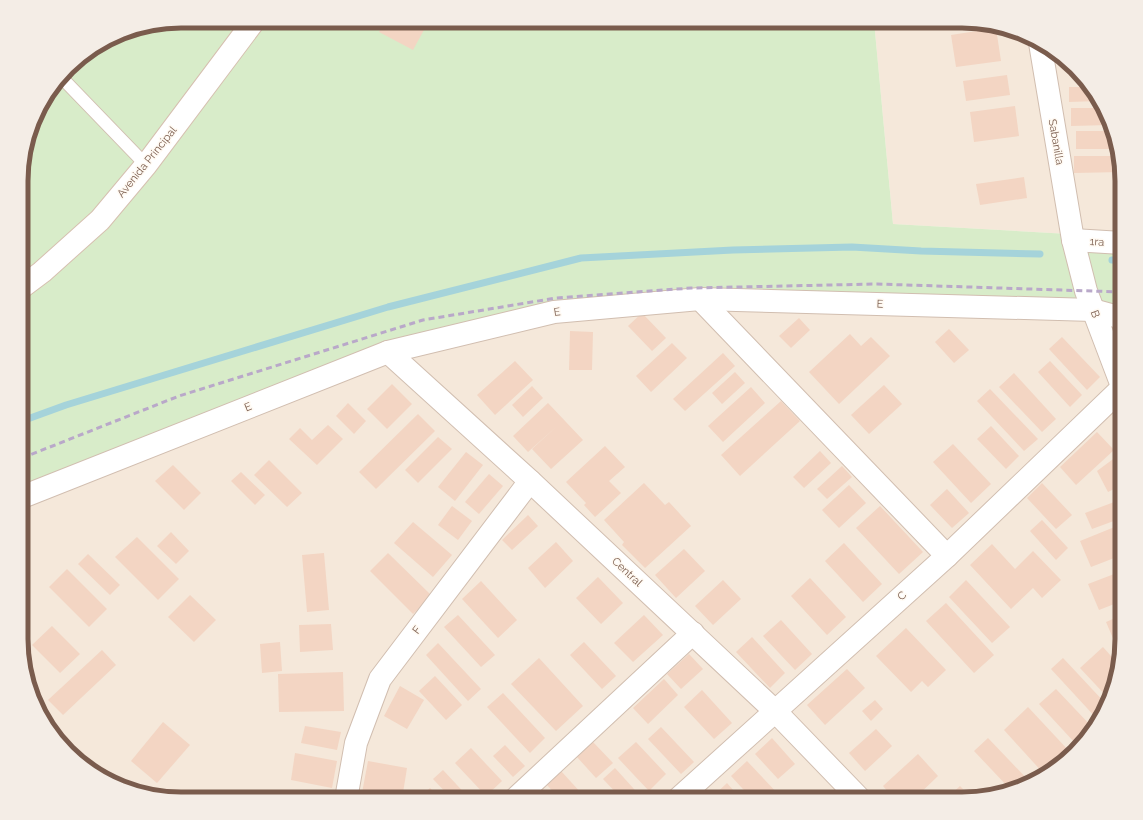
<svg xmlns="http://www.w3.org/2000/svg" width="1143" height="820" viewBox="0 0 1143 820" font-family="Raleway,sans-serif">
	<style>
		.residential { fill: #f5e8da }
		.green { fill: #d8ecc9 }
		.lines { fill: none; stroke-linecap: round; stroke-linejoin: round }
		.stream { stroke: #a5d3da; stroke-width: 7 }
		.building { fill: #f3d5c3 }
		.lane-casing { stroke: #d1beb0; stroke-width: 14 }
		.street-casing { stroke: #d1beb0; stroke-width: 24 }
		.secondary-casing { stroke: #d6c0b0; stroke-width: 24 }
		.lane { stroke: #fff; stroke-width: 12 }
		.street { stroke: #fff; stroke-width: 22 }
		.secondary { stroke: #fff; stroke-width: 22 }
		.rail { stroke: #b9a8c9; stroke-width: 3; stroke-dasharray: 6 4; stroke-linecap: butt }
		.labels { text-anchor: middle; dominant-baseline: central; stroke-width: 3; stroke-linejoin: round; paint-order: stroke }
		.street-label { font-size: 11px; fill: #7a5c4d; stroke: #fffaf3 }
		.rim { fill: none; stroke: #7a5c4d; stroke-width: 5 }
	</style>
	<rect width="100%" height="100%" fill="#fdf6ec"/>
	<g class="residential">
		<polygon points="874,21 972,21 1014,30 1060,54 1105,110 1122,171 1122,237 893,224"/>
		<polygon points="1122,308 1122,649 1110,700 1089,737 1033,782 962,799 171,799 129,790 83,766 42,719 22,660 22,496 232,411 534,321 723,309"/>
	</g>
	<polygon class="green" points="181,21 874,21 893,224 1122,237 1122,308 723,309 534,321 232,411 22,496 22,160 38,110 75,61 120,33"/>
	<g class="lines">
		<g class="stream">
			<polyline points="1112,260 1122,261"/>
			<polyline points="22,421 66,405 388,307 581,258 733,250 852,247 921,251 1040,254"/>
		</g>
	</g>
	<g class="building">
		<polygon points="385,21 413,21 425,28 413,50 379,32"/>
		<polygon points="946,21 972,21 982,23 947,28"/>
		<polygon points="996,28 1001,61 956,67 951,35"/>
		<polygon points="1062,57 1063,58 1072,69 1062,69"/>
		<polygon points="1007,75 1010,95 966,101 963,81"/>
		<polygon points="1069,87 1087,87 1098,101 1069,102"/>
		<polygon points="1015,106 1019,136 974,142 970,112"/>
		<polygon points="1071,108 1104,108 1110,125 1071,126"/>
		<polygon points="1076,131 1111,131 1113,149 1076,149"/>
		<polygon points="1074,156 1118,156 1122,172 1074,173"/>
		<polygon points="1024,177 1027,198 980,205 976,184"/>
		<polygon points="642,313 666,338 652,351 628,326"/>
		<polygon points="799,318 810,330 791,348 779,336"/>
		<polygon points="949,329 969,350 954,363 935,342"/>
		<polygon points="570,331 593,332 592,370 569,370"/>
		<polygon points="850,334 861,346 871,337 890,356 839,404 809,372"/>
		<polygon points="1062,337 1100,377 1087,390 1049,349"/>
		<polygon points="672,343 687,358 651,392 636,376"/>
		<polygon points="723,353 735,366 685,411 673,399"/>
		<polygon points="515,361 533,380 495,415 477,395"/>
		<polygon points="1050,361 1082,395 1070,407 1038,372"/>
		<polygon points="735,372 745,383 722,404 712,393"/>
		<polygon points="1014,373 1056,419 1042,432 999,387"/>
		<polygon points="392,384 412,404 387,429 367,409"/>
		<polygon points="884,385 902,404 869,434 851,415"/>
		<polygon points="532,386 543,398 523,417 512,405"/>
		<polygon points="751,387 765,403 723,442 708,426"/>
		<polygon points="990,389 1038,439 1024,451 977,401"/>
		<polygon points="781,401 800,421 740,476 721,455"/>
		<polygon points="348,403 366,421 354,434 336,416"/>
		<polygon points="548,403 583,440 551,469 532,449 557,426 528,452 513,436"/>
		<polygon points="418,414 435,431 376,489 359,472"/>
		<polygon points="328,425 343,439 317,465 289,439 300,428 312,440"/>
		<polygon points="991,426 1019,456 1006,469 977,439"/>
		<polygon points="1097,432 1114,450 1076,485 1060,467"/>
		<polygon points="438,437 452,449 418,483 405,470"/>
		<polygon points="953,444 991,484 971,503 933,462"/>
		<polygon points="605,446 625,467 609,481 621,493 595,517 584,505 586,503 566,482"/>
		<polygon points="820,451 831,463 804,488 793,477"/>
		<polygon points="466,452 483,465 455,501 438,487"/>
		<polygon points="1120,454 1122,485 1108,492 1097,471"/>
		<polygon points="269,460 302,493 287,507 254,475"/>
		<polygon points="173,465 201,493 184,510 155,481"/>
		<polygon points="842,466 852,477 827,499 817,489"/>
		<polygon points="241,472 265,495 255,505 231,481"/>
		<polygon points="489,474 503,486 479,514 465,502"/>
		<polygon points="644,483 665,505 669,502 691,526 645,568 622,545 624,542 604,520"/>
		<polygon points="1042,483 1072,515 1056,529 1027,498"/>
		<polygon points="849,485 866,503 839,528 822,510"/>
		<polygon points="947,489 969,513 952,528 930,505"/>
		<polygon points="1122,499 1122,518 1092,529 1085,513"/>
		<polygon points="452,506 472,521 458,540 438,525"/>
		<polygon points="880,506 923,552 899,574 856,528"/>
		<polygon points="528,515 538,526 512,550 502,540"/>
		<polygon points="1042,520 1068,548 1056,560 1030,531"/>
		<polygon points="413,522 452,555 433,577 394,543"/>
		<polygon points="1122,524 1122,555 1091,567 1080,541"/>
		<polygon points="171,532 189,551 176,564 157,546"/>
		<polygon points="137,537 179,579 158,600 115,557"/>
		<polygon points="556,542 573,561 545,588 528,568"/>
		<polygon points="844,543 882,584 863,602 825,561"/>
		<polygon points="992,544 1015,569 1033,551 1061,580 1042,598 1033,588 1011,609 970,565"/>
		<polygon points="684,549 705,571 676,598 655,575"/>
		<polygon points="324,553 329,610 307,612 302,555"/>
		<polygon points="388,553 432,596 413,614 370,571"/>
		<polygon points="88,554 120,585 110,595 78,564"/>
		<polygon points="67,569 107,609 89,627 49,587"/>
		<polygon points="1122,571 1122,601 1099,610 1088,584"/>
		<polygon points="598,577 623,603 601,624 576,598"/>
		<polygon points="810,578 846,617 827,635 791,596"/>
		<polygon points="723,580 741,599 713,625 695,606"/>
		<polygon points="966,580 1010,627 992,643 949,597"/>
		<polygon points="481,581 517,620 498,638 462,599"/>
		<polygon points="190,595 216,620 194,642 168,617"/>
		<polygon points="946,603 994,655 974,673 926,621"/>
		<polygon points="458,615 495,655 481,667 444,627"/>
		<polygon points="644,615 663,635 633,662 614,643"/>
		<polygon points="1122,615 1122,648 1118,650 1106,622"/>
		<polygon points="781,620 812,654 795,670 763,636"/>
		<polygon points="331,624 333,650 300,652 299,625"/>
		<polygon points="52,626 80,654 60,673 32,645"/>
		<polygon points="906,628 946,670 928,687 922,681 911,692 876,656"/>
		<polygon points="752,637 785,673 770,688 736,652"/>
		<polygon points="280,642 282,671 262,673 260,644"/>
		<polygon points="584,642 616,676 602,689 570,655"/>
		<polygon points="438,643 481,689 468,701 426,655"/>
		<polygon points="1103,647 1118,664 1110,700 1080,668"/>
		<polygon points="102,650 116,665 63,715 48,700"/>
		<polygon points="689,654 703,669 681,689 667,674"/>
		<polygon points="539,658 583,706 556,731 511,684"/>
		<polygon points="1063,658 1107,705 1098,720 1051,669"/>
		<polygon points="847,669 865,688 825,725 807,705"/>
		<polygon points="343,672 344,711 279,712 278,674"/>
		<polygon points="435,676 462,705 446,720 419,691"/>
		<polygon points="664,679 678,695 648,724 633,708"/>
		<polygon points="400,686 424,700 407,729 384,716"/>
		<polygon points="1056,689 1092,727 1075,743 1039,704"/>
		<polygon points="702,690 732,723 714,739 684,707"/>
		<polygon points="503,693 545,738 530,753 487,707"/>
		<polygon points="875,700 883,709 871,721 862,711"/>
		<polygon points="1028,707 1070,752 1044,774 1004,730"/>
		<polygon points="163,722 190,745 157,783 131,761"/>
		<polygon points="305,726 341,732 337,750 301,743"/>
		<polygon points="661,727 694,762 681,774 648,739"/>
		<polygon points="876,729 892,746 865,771 849,753"/>
		<polygon points="772,738 795,764 778,779 755,754"/>
		<polygon points="988,738 1030,782 1029,783 1009,788 974,751"/>
		<polygon points="593,742 613,763 596,778 577,757"/>
		<polygon points="636,742 666,774 649,791 618,758"/>
		<polygon points="505,745 525,766 513,777 493,756"/>
		<polygon points="471,748 502,781 486,796 455,763"/>
		<polygon points="295,753 337,761 332,788 291,780"/>
		<polygon points="918,754 938,776 914,799 894,799 883,786"/>
		<polygon points="368,761 407,768 402,799 391,799 362,793"/>
		<polygon points="747,761 781,797 779,799 752,799 731,776"/>
		<polygon points="615,768 643,799 622,799 603,779"/>
		<polygon points="443,770 470,799 452,799 433,779"/>
		<polygon points="561,771 582,794 577,799 560,799 547,785"/>
		<polygon points="727,783 741,799 710,799"/>
		<polygon points="960,786 971,797 946,799"/>
		<polygon points="430,788 440,799 418,799"/>
		<polygon points="289,790 331,798 331,799 288,799"/>
		<polygon points="803,791 811,799 794,799"/>
		<polygon points="604,792 611,799 597,799"/>
	</g>
	<g class="lines">
		<defs>
			<polyline id="lane" points="62,78 146,165"/>
			<g id="street">
				<polyline points="1040,43 1073,240 1086,291 1122,386"/>
				<polyline points="1073,240 1122,243"/>
				<polyline points="700,299 947,556"/>
				<polyline points="388,352 530,481 775,711 860,799"/>
				<polyline points="22,497 388,352 554,312 700,299 1093,310 1122,318"/>
				<polyline points="346,799 356,743 380,679 530,481"/>
				<polyline points="515,799 693,633"/>
				<polyline points="678,799 947,556 1122,388"/>
			</g>
			<polyline id="secondary" points="22,287 42,272 100,220 146,165 254,21"/>
		</defs>
		<use href="#lane" class="lane-casing"/>
		<use href="#street" class="street-casing"/>
		<use href="#secondary" class="secondary-casing"/>
		<use href="#lane" class="lane"/>
		<use href="#street" class="street"/>
		<use href="#secondary" class="secondary"/>
		<polyline class="rail" points="22,458 179,396 423,320 556,298 691,288 877,284 1122,292"/>
	</g>
	<g class="labels">
		<g class="street-label">
			<text transform="translate(1056 142) rotate(80)">Sabanilla</text>
			<text transform="translate(147 162) rotate(-51)">Avenida Principal</text>
			<text transform="translate(1097 242) rotate(4)">1ra</text>
			<text transform="translate(880 304) rotate(2)">E</text>
			<text transform="translate(557 312) rotate(-8)">E</text>
			<text transform="translate(1095 314) rotate(70)">B</text>
			<text transform="translate(248 407) rotate(-22)">E</text>
			<text transform="translate(627 572) rotate(43)">Central</text>
			<text transform="translate(902 596) rotate(-42)">C</text>
			<text transform="translate(417 630) rotate(-53)">F</text>
		</g>
	</g>
	<path d="M0 0H1143V820H0ZM181 28H962A153 153 0 0 1 1115 181V639A153 153 0 0 1 962 792H181A153 153 0 0 1 28 639V181A153 153 0 0 1 181 28Z" fill="#f4ede6" fill-rule="evenodd"/>
	<path class="rim" d="M181 28H962A153 153 0 0 1 1115 181V639A153 153 0 0 1 962 792H181A153 153 0 0 1 28 639V181A153 153 0 0 1 181 28Z"/>
</svg>
